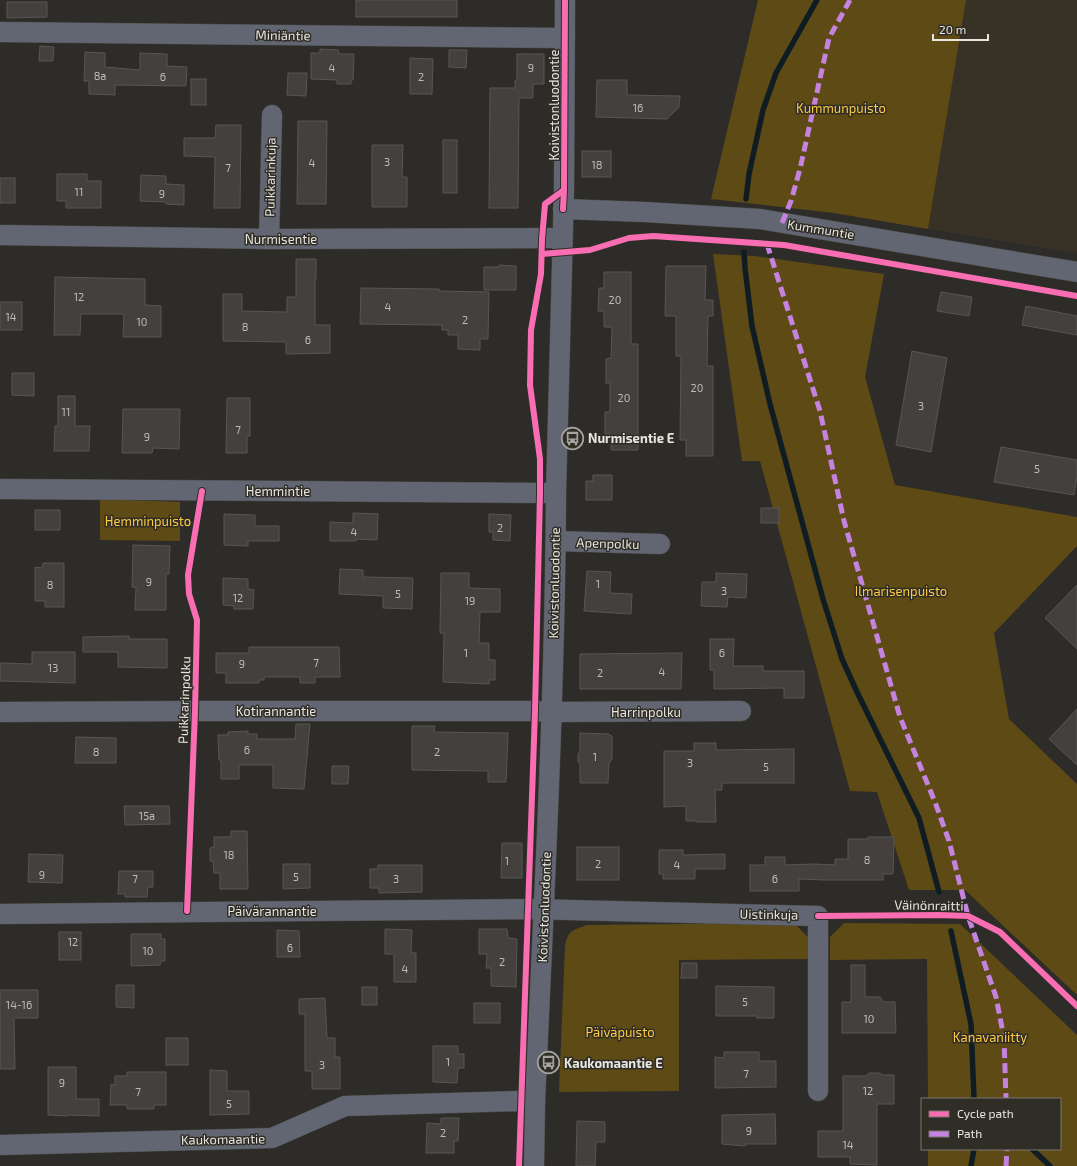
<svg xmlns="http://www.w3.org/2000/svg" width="1077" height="1166" viewBox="0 0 1077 1166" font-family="'Exo 2',sans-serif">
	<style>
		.built { fill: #383226 }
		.green { fill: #5e4a15 }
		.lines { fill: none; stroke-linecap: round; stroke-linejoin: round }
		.stream { stroke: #0f1d23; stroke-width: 5.5 }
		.building { fill: #43403e; stroke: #585653 }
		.minor-casing { stroke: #4b4a46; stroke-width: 21 }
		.minor { stroke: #616672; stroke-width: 20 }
		.quiet { stroke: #c483df; stroke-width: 5; stroke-dasharray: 10 5; stroke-linecap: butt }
		.cycleway-casing { stroke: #302d26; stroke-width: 8 }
		.cycleway { stroke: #f96db3; stroke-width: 6 }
		.labels { text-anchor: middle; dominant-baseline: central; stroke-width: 3; stroke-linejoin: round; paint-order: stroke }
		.number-label { font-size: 11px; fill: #bebcb8 }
		.street-label { font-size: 13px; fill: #e7e5e0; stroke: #302d26 }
		.park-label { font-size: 13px; fill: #fecb41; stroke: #302d26 }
		.poi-label { font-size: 13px; font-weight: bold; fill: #e7e5e0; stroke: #302d26; text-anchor: start }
	</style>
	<rect width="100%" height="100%" fill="#2e2c28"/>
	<polygon class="built" points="966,0 1077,0 1077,253 928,229"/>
	<g class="green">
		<polygon points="758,0 966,0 928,229 834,213 711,199"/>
		<polygon points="713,254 754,256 884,274 865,377 895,485 1077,517 1077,546 994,633 1009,719 1077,784 1077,995 965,890 909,890 877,792 850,791 760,461 742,461"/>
		<polygon points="100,499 180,502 180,541 100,540"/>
		<path d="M794,923L808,937V959L679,960V1091L559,1092L565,946C568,930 573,930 587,925Z"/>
		<polygon points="844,923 960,924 1077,1035 1077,1166 928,1166 928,1149 1060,1149 1060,1099 928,1099 927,959 830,960 830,937"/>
	</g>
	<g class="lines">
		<g class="stream">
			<polyline points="746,199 749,174 763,110 776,73 817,0"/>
			<polyline points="744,252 745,268 752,326 770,404 823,599 842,659 857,692 919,818 939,892"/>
			<polyline points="951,931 971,1024 974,1099"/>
			<polyline points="1032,1149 1050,1166"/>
			<polyline points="971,1166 974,1149"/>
		</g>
	</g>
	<g class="building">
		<rect x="356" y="0" width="101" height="17"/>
		<polygon points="7,2 47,2 47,17 7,18"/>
		<polygon points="40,46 54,47 53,61 39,61"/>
		<polygon points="320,49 338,50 339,54 354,54 353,80 351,80 351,84 337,84 337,80 311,79 311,53 320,53"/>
		<polygon points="449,50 467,50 466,68 449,67"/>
		<polygon points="85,52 105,53 105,67 140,70 140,53 167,54 167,66 187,67 186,86 115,85 115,95 89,94 89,81 84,81"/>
		<polygon points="517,54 544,54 544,84 533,84 533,98 519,98 518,208 489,208 490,88 515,88 515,81 517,80"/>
		<polygon points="410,58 433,59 432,94 410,94"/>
		<polygon points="288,73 307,73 306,96 287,95"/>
		<rect x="191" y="79" width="15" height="26"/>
		<polygon points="597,80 627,80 627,95 680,96 679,107 667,119 596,117"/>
		<polygon points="298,121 327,121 326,204 297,204"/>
		<polygon points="216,125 241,125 240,208 214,208 215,157 184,156 184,138 215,138"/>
		<rect x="443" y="140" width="14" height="53"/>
		<polygon points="372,145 403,145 402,177 407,177 407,207 372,207"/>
		<rect x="582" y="151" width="29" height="26"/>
		<polygon points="57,174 87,174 87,181 101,181 101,208 66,208 66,201 57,201"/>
		<polygon points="141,175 166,176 166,184 184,185 184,205 166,204 165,202 140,201"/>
		<rect x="0" y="178" width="15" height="25"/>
		<polygon points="296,259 316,259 316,279 315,279 315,325 330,325 330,353 286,354 286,342 223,341 223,294 242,294 242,311 287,312 287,297 296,297"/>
		<polygon points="499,265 516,266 516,290 484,290 484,267 499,267"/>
		<polygon points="666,266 706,266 705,300 713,300 713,316 708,316 707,366 713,366 713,456 686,456 686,440 680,440 681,356 676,356 676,316 665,316"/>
		<polygon points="604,272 631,272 631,344 638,344 638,450 611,450 611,434 605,434 605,412 610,412 610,383 606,383 606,359 611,358 612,327 604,327 604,311 598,311 599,288 604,288"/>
		<polygon points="55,277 145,279 145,305 161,306 161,337 123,337 124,314 81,314 80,335 54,335"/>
		<polygon points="361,288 439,289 439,291 489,292 488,339 480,339 480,350 458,349 458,335 448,335 448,330 442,330 442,325 360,324"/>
		<polygon points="941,292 972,297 969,316 937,311"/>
		<rect x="0" y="302" width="22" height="28"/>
		<polygon points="1026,306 1077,316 1077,335 1022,325"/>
		<polygon points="912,351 947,358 931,452 896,445"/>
		<polygon points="12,373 34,373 34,396 12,395"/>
		<polygon points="58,396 75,396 75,426 90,426 89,451 54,451 55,426 58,426"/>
		<polygon points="227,398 250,398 250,436 247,436 247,453 226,453"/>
		<polygon points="123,409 180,409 179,449 153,448 152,453 122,453"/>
		<polygon points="1001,447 1077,460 1077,476 1074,495 994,482"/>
		<polygon points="593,475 612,475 612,500 586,500 586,481 593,481"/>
		<rect x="761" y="508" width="18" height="15"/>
		<rect x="35" y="510" width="25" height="20"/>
		<polygon points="353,513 378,514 377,540 356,539 356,541 330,541 330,522 353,523"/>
		<polygon points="224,514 255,515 255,526 279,526 279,541 248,541 248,546 224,545"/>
		<polygon points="489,514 511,515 510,541 493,540 493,532 489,532"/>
		<polygon points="133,545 170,546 169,574 166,574 166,610 135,610 136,588 132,587"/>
		<polygon points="43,563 64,563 64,607 45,607 45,601 35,601 35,567 42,568"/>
		<polygon points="340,569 363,570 363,577 413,578 412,609 383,608 383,596 339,594"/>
		<polygon points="587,571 611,572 610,593 632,594 631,614 584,611"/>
		<polygon points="441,573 469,573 469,588 500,589 500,612 480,612 479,643 489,643 489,660 495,660 495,680 489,680 489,684 443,682 444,633 440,633"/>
		<polygon points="716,573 747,574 746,598 728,597 727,607 701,606 702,582 716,582"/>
		<polygon points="223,578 248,579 248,589 254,590 253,609 234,609 234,606 223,605"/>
		<polygon points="1077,585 1077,649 1045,618"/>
		<polygon points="129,636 129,639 167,639 167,668 118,667 118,652 83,652 83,637"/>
		<polygon points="710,639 734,639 733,666 763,666 763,671 804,671 804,698 784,698 784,688 714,689 714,670 710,670"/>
		<polygon points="249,647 339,647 340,677 315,677 315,683 300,683 300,677 264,677 264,680 259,680 259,683 226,683 226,673 216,673 216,653 249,653"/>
		<polygon points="32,652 75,652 75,683 0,681 0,663 32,664"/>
		<polygon points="682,653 681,689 580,689 580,654"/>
		<polygon points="1077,709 1077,765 1049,739"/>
		<polygon points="296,724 310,724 304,789 273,788 273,765 239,765 239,779 221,779 221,760 219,760 218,735 228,735 228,732 248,731 248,734 257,734 257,739 295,739"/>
		<polygon points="412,726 435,726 434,732 508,733 506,782 488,782 488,771 412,770"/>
		<polygon points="580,733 609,734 609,735 612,736 612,759 609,763 608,783 580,783 580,764 578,762 578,754 580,751"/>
		<polygon points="76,737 116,738 116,763 75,763"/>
		<polygon points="694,743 716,743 716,750 794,749 794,783 722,783 722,790 715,790 716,822 697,822 697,821 686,821 686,806 664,807 664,751 694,751"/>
		<polygon points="332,766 349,766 348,784 332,784"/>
		<polygon points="124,806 169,806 170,824 125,825"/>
		<polygon points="231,831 247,831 248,889 220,889 220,873 214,873 213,861 210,861 210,848 214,847 214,837 231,837"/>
		<polygon points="868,837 894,837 893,874 883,874 883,880 824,880 799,879 799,891 750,891 750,865 765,865 765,857 785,857 785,865 815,864 835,865 835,859 848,859 848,839 868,839"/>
		<polygon points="502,843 522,843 522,878 501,878"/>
		<rect x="577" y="847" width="42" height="33"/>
		<polygon points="659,850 683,850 683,855 725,854 725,869 695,869 695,879 663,879 663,874 659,874"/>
		<polygon points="29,854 63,855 62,883 28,882"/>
		<polygon points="283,864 310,864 310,888 283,889"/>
		<polygon points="378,865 422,865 422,892 379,893 379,888 370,888 370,869 378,869"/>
		<polygon points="119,871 153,871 153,887 148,887 147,897 125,897 125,894 118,894"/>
		<polygon points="385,929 412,930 411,953 416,953 416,982 394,982 394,954 385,954"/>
		<polygon points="479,929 507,929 508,938 517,939 516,987 491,986 491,968 486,968 487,954 479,954"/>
		<polygon points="277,930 299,931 300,957 277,957"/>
		<rect x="59" y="932" width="22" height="28"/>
		<polygon points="131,934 161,934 161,939 165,939 165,961 161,961 160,965 131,966"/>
		<polygon points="682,963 697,963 697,978 681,978"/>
		<polygon points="851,965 865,965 865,997 880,997 884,1002 895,1002 896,1033 842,1033 842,1002 851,1002"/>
		<polygon points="116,985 134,985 134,1008 116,1007"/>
		<polygon points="716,986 774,987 774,1018 757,1018 757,1016 716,1016"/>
		<rect x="362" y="987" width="15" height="18"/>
		<polygon points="0,990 38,990 38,1018 14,1018 15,1069 0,1069"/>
		<polygon points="325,998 327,1038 335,1038 335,1057 340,1057 340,1089 312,1089 312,1071 305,1071 305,1014 299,1014 299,999"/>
		<rect x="474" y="1003" width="26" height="20"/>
		<rect x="166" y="1038" width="22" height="27"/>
		<polygon points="433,1046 458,1046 458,1054 464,1054 464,1068 458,1068 457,1083 433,1082"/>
		<polygon points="724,1052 759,1052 759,1061 776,1061 776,1087 715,1088 715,1057 724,1058"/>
		<polygon points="48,1067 76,1067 76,1099 99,1099 99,1116 67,1115 67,1116 48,1115"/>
		<polygon points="210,1070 227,1071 227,1091 249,1091 249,1114 210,1115"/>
		<polygon points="127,1072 166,1072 166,1105 154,1105 154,1109 127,1109 127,1105 110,1105 111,1084 115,1085 115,1076 127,1076"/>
		<polygon points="869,1073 879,1073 883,1075 894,1075 894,1104 877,1104 877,1165 850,1164 850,1157 818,1157 818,1131 843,1131 843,1076 866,1076"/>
		<polygon points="775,1114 776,1144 746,1144 745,1146 722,1144 722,1115"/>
		<polygon points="441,1118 459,1118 458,1141 454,1141 454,1153 426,1153 427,1123 441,1124"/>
		<polygon points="577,1121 605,1122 605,1142 596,1142 595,1166 576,1166"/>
	</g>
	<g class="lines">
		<defs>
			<g id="minor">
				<polyline points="0,32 565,38"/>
				<polyline points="563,209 645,212 760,219 1077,272"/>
				<polyline points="0,235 269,239 562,238"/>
				<polyline points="269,239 272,115"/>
				<polyline points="0,489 556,493"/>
				<polyline points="556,541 660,544"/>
				<polyline points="0,712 195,711 535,711 551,712 741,711"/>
				<polyline points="0,914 528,909 818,916 818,1091"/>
				<polyline points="0,1145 272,1138 345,1106 521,1101 535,1102"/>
				<path d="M534,1166L535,1102C544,899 555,696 556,493L564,190L565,0"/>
			</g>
		</defs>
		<use href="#minor" class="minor-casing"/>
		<use href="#minor" class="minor"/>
		<g class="quiet">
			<polyline points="782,223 791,201 800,169 829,38 850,0"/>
			<polyline points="767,244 820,411 844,521 900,717 935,802 949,841 968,916 996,997 1004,1038 1006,1099"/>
			<polyline points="1006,1166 1007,1149"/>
		</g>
		<defs>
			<g id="cycleway">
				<polyline points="563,209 564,190 565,0"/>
				<polyline points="542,254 590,250 629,238 653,236 784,245 1077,296"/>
				<polyline points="187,911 195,711 197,620 189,594 188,575 202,491"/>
				<polyline points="818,916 939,915 968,916 1000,932 1077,1006"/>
				<polyline points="519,1166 535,711 540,493 540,459 530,385 531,330 541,274 542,239 545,204 564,190"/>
			</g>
		</defs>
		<use href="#cycleway" class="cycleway-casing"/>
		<use href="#cycleway" class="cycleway"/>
	</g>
	<defs>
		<symbol id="bus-ring" viewBox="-11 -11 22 22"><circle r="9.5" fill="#302d26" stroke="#a6a4a0" stroke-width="1.5"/><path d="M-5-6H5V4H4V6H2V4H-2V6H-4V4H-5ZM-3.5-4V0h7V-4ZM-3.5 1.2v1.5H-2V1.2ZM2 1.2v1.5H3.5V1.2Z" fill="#a6a4a0"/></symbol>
	</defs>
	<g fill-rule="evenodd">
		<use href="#bus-ring" x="560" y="426" width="25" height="25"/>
		<use href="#bus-ring" x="536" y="1050" width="25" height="25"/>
	</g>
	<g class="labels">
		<g class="number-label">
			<text x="332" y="67">4</text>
			<text x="531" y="67">9</text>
			<text x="100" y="75">8a</text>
			<text x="163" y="76">6</text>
			<text x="421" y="76">2</text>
			<text x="638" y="107">16</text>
			<text x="387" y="161">3</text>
			<text x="312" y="162">4</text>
			<text x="597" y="164">18</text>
			<text x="228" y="167">7</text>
			<text x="79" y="191">11</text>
			<text x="162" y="193">9</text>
			<text x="79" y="296">12</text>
			<text x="615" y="299">20</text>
			<text x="388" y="306">4</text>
			<text x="11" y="316">14</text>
			<text x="465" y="319">2</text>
			<text x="142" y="321">10</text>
			<text x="245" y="326">8</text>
			<text x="308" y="339">6</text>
			<text x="697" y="387">20</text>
			<text x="624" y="397">20</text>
			<text x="921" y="405">3</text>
			<text x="66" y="411">11</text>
			<text x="238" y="429">7</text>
			<text x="147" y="436">9</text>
			<text x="1037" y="468">5</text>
			<text x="500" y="527">2</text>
			<text x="354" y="531">4</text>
			<text x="149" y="581">9</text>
			<text x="598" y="583">1</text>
			<text x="50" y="584">8</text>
			<text x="724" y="590">3</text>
			<text x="398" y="593">5</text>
			<text x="238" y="597">12</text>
			<text x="470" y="600">19</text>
			<text x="466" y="652">1</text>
			<text x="722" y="652">6</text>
			<text x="316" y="662">7</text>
			<text x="242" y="663">9</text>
			<text x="53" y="667">13</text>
			<text x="662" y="671">4</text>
			<text x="600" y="672">2</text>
			<text x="247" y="749">6</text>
			<text x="96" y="751">8</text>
			<text x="437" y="751">2</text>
			<text x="595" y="756">1</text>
			<text x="690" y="762">3</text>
			<text x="766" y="766">5</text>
			<text x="147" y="815">15a</text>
			<text x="229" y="854">18</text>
			<text x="867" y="859">8</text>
			<text x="507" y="860">1</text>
			<text x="598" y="863">2</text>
			<text x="677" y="864">4</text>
			<text x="42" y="874">9</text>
			<text x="296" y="876">5</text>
			<text x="135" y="878">7</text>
			<text x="396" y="878">3</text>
			<text x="775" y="878">6</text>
			<text x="73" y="941">12</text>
			<text x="290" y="947">6</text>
			<text x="148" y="950">10</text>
			<text x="502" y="961">2</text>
			<text x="405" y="968">4</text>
			<text x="745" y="1001">5</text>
			<text x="19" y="1004">14-16</text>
			<text x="869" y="1018">10</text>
			<text x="448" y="1061">1</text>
			<text x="322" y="1064">3</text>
			<text x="746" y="1073">7</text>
			<text x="62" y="1082">9</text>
			<text x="868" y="1090">12</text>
			<text x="138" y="1091">7</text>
			<text x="229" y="1103">5</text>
			<text x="749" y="1130">9</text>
			<text x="443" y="1132">2</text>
			<text x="848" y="1144">14</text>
		</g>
		<g class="street-label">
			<text transform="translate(283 35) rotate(1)">Miniäntie</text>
			<text transform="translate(554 105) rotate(-90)">Koivistonluodontie</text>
			<text transform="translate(270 177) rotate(-89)">Puikkarinkuja</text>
			<text transform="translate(821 229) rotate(9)">Kummuntie</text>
			<text x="281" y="239">Nurmisentie</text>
			<text x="278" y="491">Hemmintie</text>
			<text transform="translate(608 543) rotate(2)">Apenpolku</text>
			<text transform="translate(554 583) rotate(-89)">Koivistonluodontie</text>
			<text transform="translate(184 700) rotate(-88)">Puikkarinpolku</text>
			<text x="276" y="711">Kotirannantie</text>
			<text x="646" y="712">Harrinpolku</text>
			<text transform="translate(929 905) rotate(1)">Väinönraitti</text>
			<text transform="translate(544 907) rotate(-88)">Koivistonluodontie</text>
			<text x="272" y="911">Päivärannantie</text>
			<text transform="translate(769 914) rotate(1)">Uistinkuja</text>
			<text transform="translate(223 1139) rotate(-1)">Kaukomaantie</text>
		</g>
		<g class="park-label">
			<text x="841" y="108">Kummunpuisto</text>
			<text x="148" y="521">Hemminpuisto</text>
			<text x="901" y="591">Ilmarisenpuisto</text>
			<text x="620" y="1032">Päiväpuisto</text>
			<text x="990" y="1037">Kanavaniitty</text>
		</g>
		<g class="poi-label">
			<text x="588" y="438">Nurmisentie E</text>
			<text x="564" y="1063">Kaukomaantie E</text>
		</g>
	</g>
	<rect x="921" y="1098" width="140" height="52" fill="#302d26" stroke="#797770"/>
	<rect x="929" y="1111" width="20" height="6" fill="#f96db3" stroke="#797770"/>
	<text x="957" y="1118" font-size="12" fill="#e7e5e0">Cycle path</text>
	<rect x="929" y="1131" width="20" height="6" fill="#c483df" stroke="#797770"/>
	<text x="957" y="1138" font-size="12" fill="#e7e5e0">Path</text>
	<path d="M933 34v6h55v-6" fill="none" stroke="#e7e5e0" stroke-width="2"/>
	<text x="939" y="34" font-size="12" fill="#e7e5e0" stroke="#302d26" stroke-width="3" paint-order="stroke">20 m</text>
</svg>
